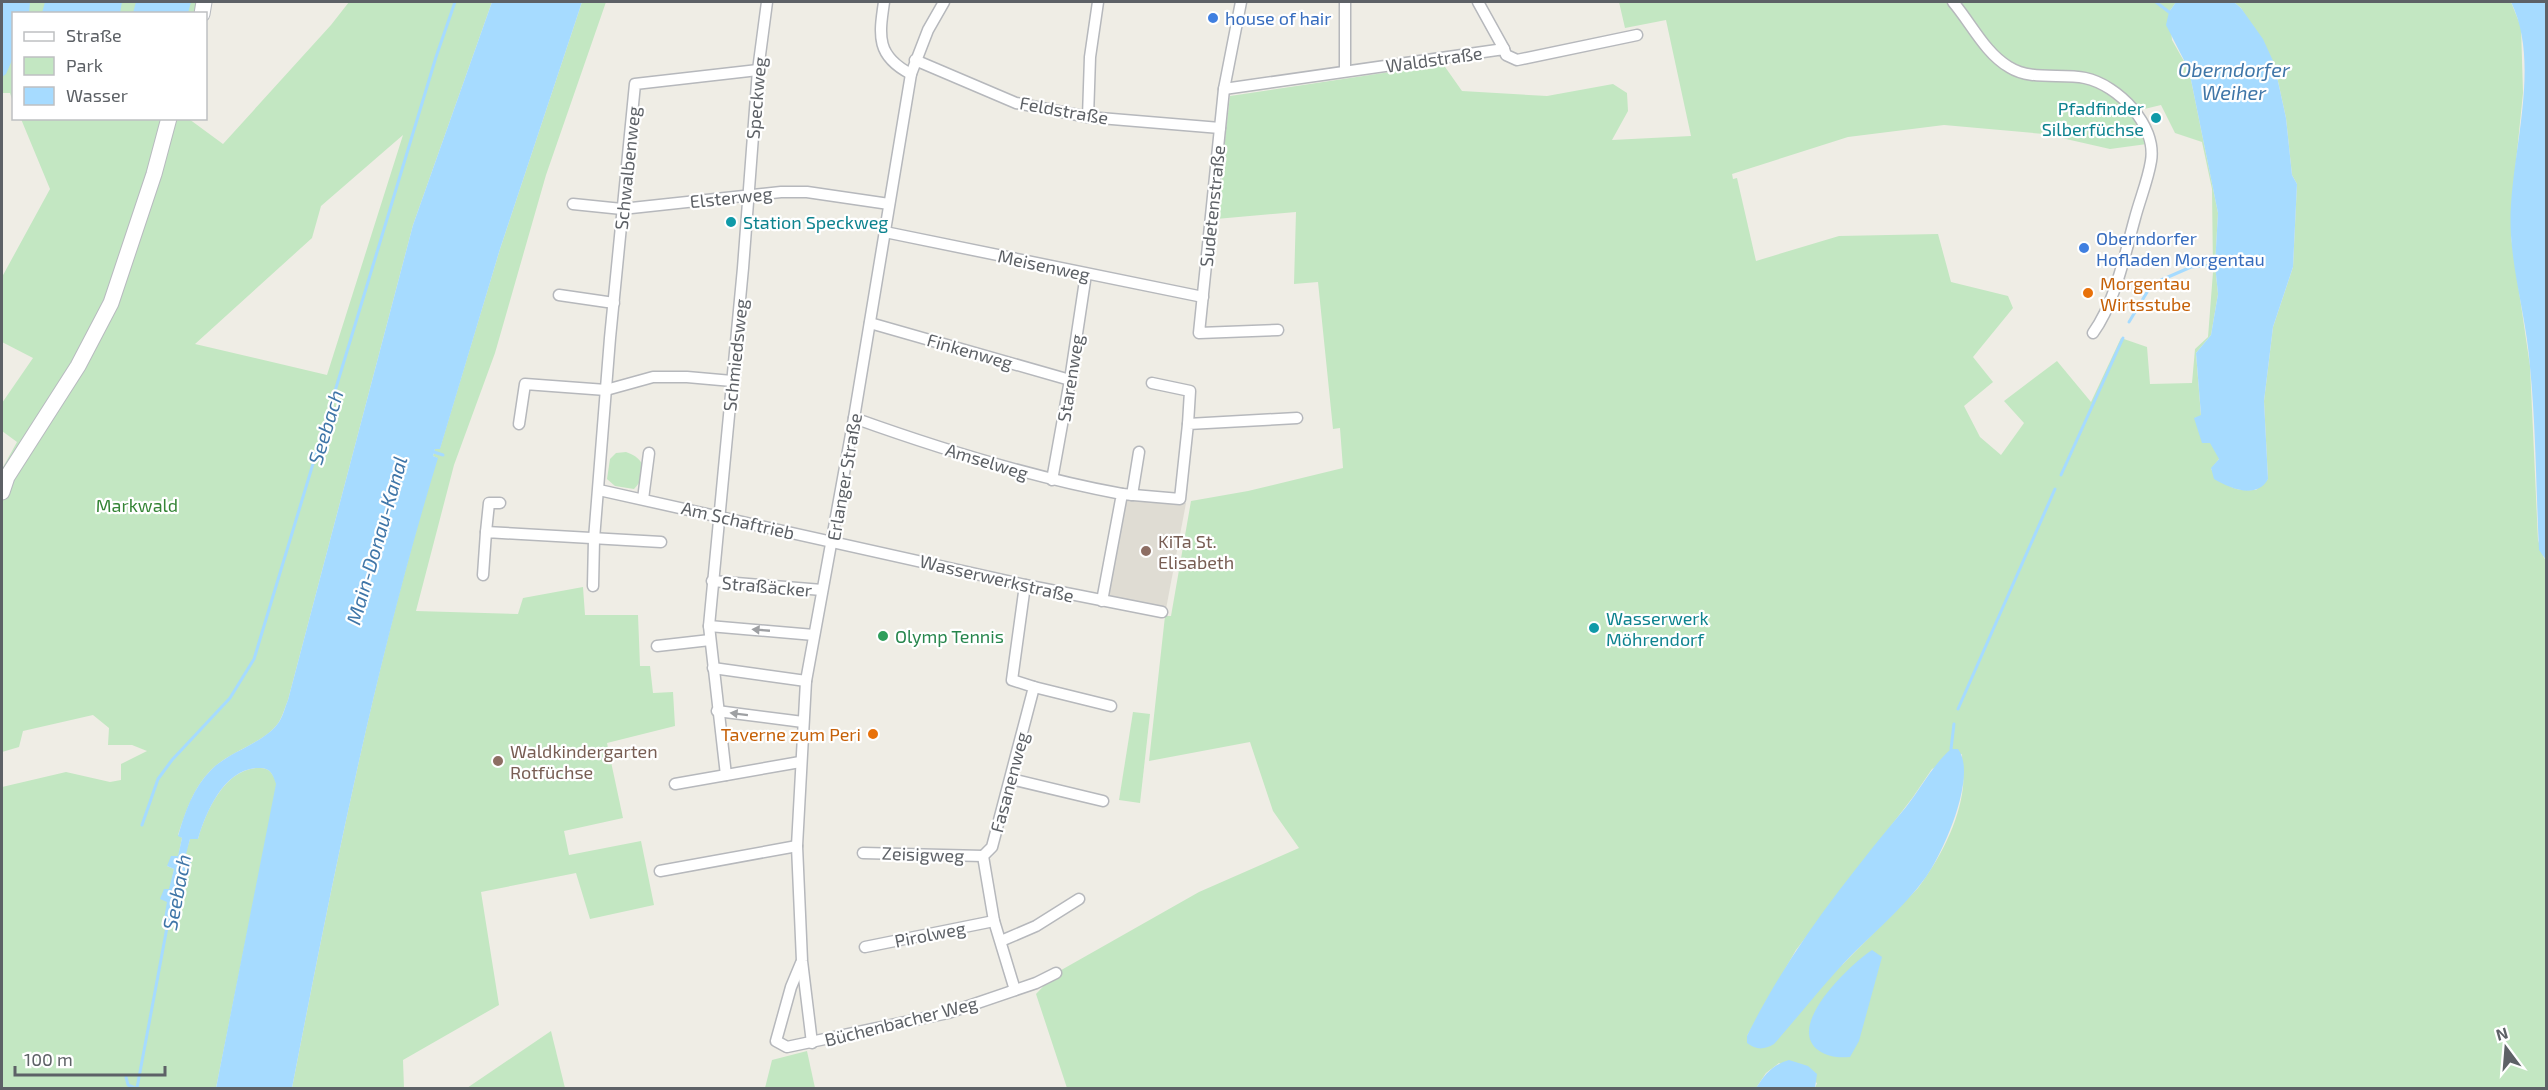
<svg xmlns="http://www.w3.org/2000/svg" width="2548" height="1090" viewBox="0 0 2548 1090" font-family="'Exo 2',sans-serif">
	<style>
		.education { fill: #dfdcd3 }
		.green { fill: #c3e7c2; fill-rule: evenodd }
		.water { fill: #a6dbff }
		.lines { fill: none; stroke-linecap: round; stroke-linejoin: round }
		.stream { stroke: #a6dbff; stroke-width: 3 }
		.street-casing { stroke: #b6b8bc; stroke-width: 13 }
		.secondary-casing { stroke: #b7babf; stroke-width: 17 }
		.street { stroke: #fff; stroke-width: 10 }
		.secondary { stroke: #fff; stroke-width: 15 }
		.oneway { fill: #9ea0a3 }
		.shop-dot { fill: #3f7fe0; stroke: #fff; stroke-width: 2 }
		.culture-dot { fill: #0f9aa8; stroke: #fff; stroke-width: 2 }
		.food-dot { fill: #e8710a; stroke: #fff; stroke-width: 2 }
		.education-dot { fill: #8d6e63; stroke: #fff; stroke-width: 2 }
		.leisure-dot { fill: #2e9e5b; stroke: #fff; stroke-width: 2 }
		.labels { text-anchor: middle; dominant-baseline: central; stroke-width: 4.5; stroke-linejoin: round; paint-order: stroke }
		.shop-label { font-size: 18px; fill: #366cbe; stroke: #fff; text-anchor: start }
		.street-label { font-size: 18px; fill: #5d6166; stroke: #fff }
		.culture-label { font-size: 18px; fill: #0d838f; stroke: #fff; text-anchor: start }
		.food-label { font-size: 18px; fill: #c56008; stroke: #fff; text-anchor: start }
		.park-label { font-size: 18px; fill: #358536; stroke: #fff }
		.education-label { font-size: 18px; fill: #785e54; stroke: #fff; text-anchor: start }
		.leisure-label { font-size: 18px; fill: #27864d; stroke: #fff; text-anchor: start }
		.water-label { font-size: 20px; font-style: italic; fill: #3f76a8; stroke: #fff }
	</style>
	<rect width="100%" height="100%" fill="#efede5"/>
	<polygon class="education" points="1125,498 1186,503 1166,609 1106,598"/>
	<g class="green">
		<polygon points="2,2 201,2 197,13 14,14 13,102 10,93 2,93"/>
		<path d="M349,2H492L413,225L288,700C285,707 283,715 279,722C265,743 230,751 211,770C193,788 186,812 178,835L182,838L178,857L167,866L174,869L167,902L170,925L175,903H183L179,892L182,871H189L184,858L190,839H198C206,811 225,769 258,768C270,767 273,774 277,784L216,1088H2V787L66,772L110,782L121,780V764L147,751L132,745H108L109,728L93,715L23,731L19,747L2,752V469L17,442L2,431V403L33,358L2,342V277L50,189L21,119H189L223,144L331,25ZM403,135L327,375L195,344L312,238L321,206Z"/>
		<path d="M582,2H606L546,175L495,353L454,465L416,611L518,614L523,598L583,587L585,615H638L640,666H650L653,693L673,692L675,726L607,743L623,818L564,831L569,855L641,841L654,905L590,919L576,873L481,892L499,1005L403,1060L404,1088H292C333,877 375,665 437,458L433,456L435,448H440L500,249Z"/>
		<path d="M1619,2H2176L2169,12L2172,40L2189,70L2218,213L2215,265L2218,294L2211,335L2196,353L2201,416L2195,418L2219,455V459L2211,469C2228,487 2231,491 2256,490L2268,479L2264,401L2273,327L2293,267L2297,184L2292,175L2286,118L2274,63L2241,8L2234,2H2511L2521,27L2523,93L2511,211V237L2530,366L2538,540L2544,558L2546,560V1088H1815L1817,1083L1779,1063L1766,1073L1756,1088H1067L1036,994L1056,973L1199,892L1299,848L1273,811L1250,742L1149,761L1165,616H1171L1191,501L1248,491L1343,468L1340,428L1333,429L1318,282L1294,284L1296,212L1216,219L1230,96L1443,64L1462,91L1547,96L1613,84L1627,93L1628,111L1612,140L1691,136L1666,20L1625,28ZM2161,105L2175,133L2202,142L2212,189L2213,272L2208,337L2195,349L2192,383L2150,384L2147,347L2121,338L2091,402L2057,361L2004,401L2024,423L2001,455L1980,437L1964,406L1993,382L1973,357L2013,308L2008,296L1951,282L1938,234L1839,236L1756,261L1737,178L1733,179L1732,174L1848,137L1944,125L2044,134L2110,149L2147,144L2136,111ZM1962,754C1962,765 1964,776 1963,787C1959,823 1939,860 1918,888L1843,964L1747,1036L1796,950L1913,797L1932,769Z"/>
		<path d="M626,452C647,459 648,474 634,489L615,486L607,479L610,459L616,453Z"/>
		<polygon points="1133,712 1150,714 1140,803 1119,800"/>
		<polygon points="551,1031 565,1088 467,1088"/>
		<polygon points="807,1051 815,1088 765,1088 772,1060"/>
	</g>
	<g class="water">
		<polygon points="2,2 30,2 29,13 14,14 13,58 6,74 2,77"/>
		<polygon points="45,2 122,2 120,13 42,13"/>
		<polygon points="136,2 191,2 188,13 133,13"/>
		<path d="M492,2H582L500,249L440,449H435L433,456L438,458C375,664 333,877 292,1088H216L276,784C273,774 270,767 258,768C224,769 206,812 198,839H190L185,858L191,860L190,871H182L179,892L183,893V904L175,903L171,925L163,924L167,902L160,899L164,889H169L174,869L167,866L171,856H178L182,838L178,836C185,812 193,788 211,770C229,751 265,743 279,722C283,716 285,707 288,700L413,225Z"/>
		<path d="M2176,2H2234L2241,8L2263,39L2274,63L2286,118L2292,175L2297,184L2293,267L2273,327L2264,401L2268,479C2257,500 2229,488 2214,479L2211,468L2219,459L2210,443H2202L2194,418L2201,415L2196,353L2211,335L2218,294L2215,265L2218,213L2189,70L2166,25L2169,12Z"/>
		<path d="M2511,2H2546V560L2539,550C2536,489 2536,428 2530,367C2527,323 2514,280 2511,236C2506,164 2544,69 2511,2Z"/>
		<path d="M1951,749H1958C1978,775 1943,853 1926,877C1903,909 1870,935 1843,964C1819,990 1797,1018 1774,1044C1764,1050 1756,1050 1747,1043V1036C1788,952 1847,878 1906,807C1921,788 1932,766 1951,749Z"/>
		<path d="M1872,950L1882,957L1859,1041L1850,1057C1838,1058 1828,1057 1818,1050C1785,1025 1851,964 1872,950Z"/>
		<path d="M1789,1060L1808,1066L1817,1074L1815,1088H1756C1765,1074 1772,1065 1789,1060Z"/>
	</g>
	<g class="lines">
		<g class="stream">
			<polyline points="2156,2 2169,12"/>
			<polyline points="2129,322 2152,284 2191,267 2215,265"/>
			<polyline points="434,452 443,455"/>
			<polyline points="2061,475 2123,338"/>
			<polyline points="1958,709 2055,489"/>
			<polyline points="1951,749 1954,724"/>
			<polyline points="142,825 158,779 172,760 230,698 254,659 436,57 455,2"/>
			<polyline points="126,1077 128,1085 135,1088"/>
			<polyline points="137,1088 168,922"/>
		</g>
		<defs>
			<g id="street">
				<path d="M884,2C879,36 876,56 911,74"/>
				<polyline points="1241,2 1224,89 1199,333 1278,330"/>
				<polyline points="1478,2 1504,49"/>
				<path d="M1953,2C1971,23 1985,53 2009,67C2031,81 2061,73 2085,78C2118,85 2157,125 2151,161C2148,180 2140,199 2135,218C2125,254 2115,303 2093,333"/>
				<polyline points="915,60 1016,103 1088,117 1220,128"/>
				<polyline points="1345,71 1345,2"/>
				<polyline points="1224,89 1504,49 1506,55 1517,60 1637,35"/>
				<polyline points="1088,117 1090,57 1098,2"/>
				<polyline points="573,204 622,209 781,192 807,192 889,204"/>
				<polyline points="885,232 1203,297"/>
				<polyline points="559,295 614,303"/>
				<polyline points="870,323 1070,380"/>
				<polyline points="1152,383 1190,391 1188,424"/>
				<path d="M854,418C943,450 1030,477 1122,494L1102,601"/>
				<polyline points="519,424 525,384 606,390 653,377 687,377 732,381"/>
				<polyline points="1052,480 1070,380 1086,274"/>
				<polyline points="599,490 1025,585 1162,612"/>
				<polyline points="1122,494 1180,499 1188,424 1297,418"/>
				<polyline points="1132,495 1139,452"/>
				<polyline points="643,499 649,453"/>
				<polyline points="486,532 489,503 500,503"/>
				<polyline points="483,575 486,532 661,542"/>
				<polyline points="712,581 822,590"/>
				<polyline points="593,586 594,539 610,338 635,84 758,70"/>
				<polyline points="709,626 814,635"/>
				<polyline points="657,646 710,640"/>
				<polyline points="713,668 806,681"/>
				<polyline points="1034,687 1111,706"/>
				<polyline points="717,711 803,722"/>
				<polyline points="726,775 709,626 743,268 758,70 767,2"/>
				<polyline points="1011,779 1103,801"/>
				<polyline points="675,784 800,762"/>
				<polyline points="863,853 983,856"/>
				<polyline points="660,871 797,846"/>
				<polyline points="1001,941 1036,926 1079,899"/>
				<polyline points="865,947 994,921"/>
				<polyline points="801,963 791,987 776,1041 787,1047 948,1013 1036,983 1056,973"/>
				<polyline points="1015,990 994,921 983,856 992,847 1034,687 1012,680 1025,585"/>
				<polyline points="812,1043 802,961 797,846 806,681 854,418 911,74 928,30 944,2"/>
			</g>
			<g id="secondary">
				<polyline points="202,14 204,2"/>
				<polyline points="2,492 7,477 78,366 111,303 154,174 169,118"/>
			</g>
		</defs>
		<use href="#street" class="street-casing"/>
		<use href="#secondary" class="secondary-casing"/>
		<use href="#street" class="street"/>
		<use href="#secondary" class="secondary"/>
	</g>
	<defs><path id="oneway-solid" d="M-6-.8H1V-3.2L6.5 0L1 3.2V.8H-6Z" transform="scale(1.5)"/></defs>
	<g class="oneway">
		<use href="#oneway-solid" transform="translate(761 630) rotate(-175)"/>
		<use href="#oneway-solid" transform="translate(739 714) rotate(-173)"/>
	</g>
	<g class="shop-dot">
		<circle cx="1213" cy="18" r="6"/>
		<circle cx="2084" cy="248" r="6"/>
	</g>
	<g class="culture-dot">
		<circle cx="2156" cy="118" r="6"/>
		<circle cx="731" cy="222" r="6"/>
		<circle cx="1594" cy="628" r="6"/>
	</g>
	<g class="food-dot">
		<circle cx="2088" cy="293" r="6"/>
		<circle cx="873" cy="734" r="6"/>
	</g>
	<g class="education-dot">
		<circle cx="1146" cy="551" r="6"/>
		<circle cx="498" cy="761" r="6"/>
	</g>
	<circle class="leisure-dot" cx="883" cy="636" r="6"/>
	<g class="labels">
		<g class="shop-label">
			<text x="1225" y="18">house of hair</text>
			<text x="2096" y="238">Oberndorfer<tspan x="2096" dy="21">Hofladen Morgentau</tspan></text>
		</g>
		<g class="street-label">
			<text transform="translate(1434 59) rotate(-8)">Waldstraße</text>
			<text transform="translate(756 98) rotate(-85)">Speckweg</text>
			<text transform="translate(1064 110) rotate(10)">Feldstraße</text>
			<text transform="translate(627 168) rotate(-84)">Schwalbenweg</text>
			<text transform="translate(731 197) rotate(-6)">Elsterweg</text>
			<text transform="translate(1212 206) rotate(-84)">Sudetenstraße</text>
			<text transform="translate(1044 265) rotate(12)">Meisenweg</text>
			<text transform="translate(970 351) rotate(16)">Finkenweg</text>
			<text transform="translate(735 355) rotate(-84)">Schmiedsweg</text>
			<text transform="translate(1070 378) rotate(-81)">Starenweg</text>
			<text transform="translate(987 461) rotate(17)">Amselweg</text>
			<text transform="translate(844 477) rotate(-80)">Erlanger Straße</text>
			<text transform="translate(738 520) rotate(13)">Am Schaftrieb</text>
			<text transform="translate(997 578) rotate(13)">Wasserwerkstraße</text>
			<text transform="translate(767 586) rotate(5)">Straßäcker</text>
			<text transform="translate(1009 782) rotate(-75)">Fasanenweg</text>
			<text transform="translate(923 854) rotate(2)">Zeisigweg</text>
			<text transform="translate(930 934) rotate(-11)">Pirolweg</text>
			<text transform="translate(901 1021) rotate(-14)">Büchenbacher Weg</text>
		</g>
		<g class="culture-label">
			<text x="2144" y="108" text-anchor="end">Pfadfinder<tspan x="2144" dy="21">Silberfüchse</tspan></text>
			<text x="743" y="222">Station Speckweg</text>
			<text x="1606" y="618">Wasserwerk<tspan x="1606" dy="21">Möhrendorf</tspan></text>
		</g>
		<g class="food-label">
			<text x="2100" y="283">Morgentau<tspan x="2100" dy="21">Wirtsstube</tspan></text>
			<text x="861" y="734" text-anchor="end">Taverne zum Peri</text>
		</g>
		<g class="park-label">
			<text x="137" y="505">Markwald</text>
		</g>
		<g class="education-label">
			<text x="1158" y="541">KiTa St.<tspan x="1158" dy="21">Elisabeth</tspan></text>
			<text x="510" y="751">Waldkindergarten<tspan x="510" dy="21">Rotfüchse</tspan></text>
		</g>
		<g class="leisure-label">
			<text x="895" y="636">Olymp Tennis</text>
		</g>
		<g class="water-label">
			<text x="2234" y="69">Oberndorfer<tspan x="2234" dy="23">Weiher</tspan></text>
			<text transform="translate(325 427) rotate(-73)">Seebach</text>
			<text transform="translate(376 540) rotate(-74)">Main-Donau-Kanal</text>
			<text transform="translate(176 892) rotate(-79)">Seebach</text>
		</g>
	</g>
	<rect width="2548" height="1090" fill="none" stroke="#5d6166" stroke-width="6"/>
	<rect x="12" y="12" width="195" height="108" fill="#ffffff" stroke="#bec0c2" stroke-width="1.5"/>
	<rect x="24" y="32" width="30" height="9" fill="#ffffff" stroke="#bec0c2" stroke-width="1.5"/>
	<text x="66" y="42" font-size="18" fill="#5d6166">Straße</text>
	<rect x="24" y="57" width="30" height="18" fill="#c3e7c2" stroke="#bec0c2" stroke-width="1.5"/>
	<text x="66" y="72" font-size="18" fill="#5d6166">Park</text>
	<rect x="24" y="87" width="30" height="18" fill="#a6dbff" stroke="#bec0c2" stroke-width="1.5"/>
	<text x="66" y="102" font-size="18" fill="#5d6166">Wasser</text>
	<g transform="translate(2506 1048) rotate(344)" stroke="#ffffff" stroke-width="4.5" paint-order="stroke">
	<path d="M0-4.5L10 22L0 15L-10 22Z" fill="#5d6166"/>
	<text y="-9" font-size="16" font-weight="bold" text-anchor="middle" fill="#5d6166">N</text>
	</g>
	<path d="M15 1066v9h150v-9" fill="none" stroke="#5d6166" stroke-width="3"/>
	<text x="24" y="1066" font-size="18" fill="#5d6166" stroke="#ffffff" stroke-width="4.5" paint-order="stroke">100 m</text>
</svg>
